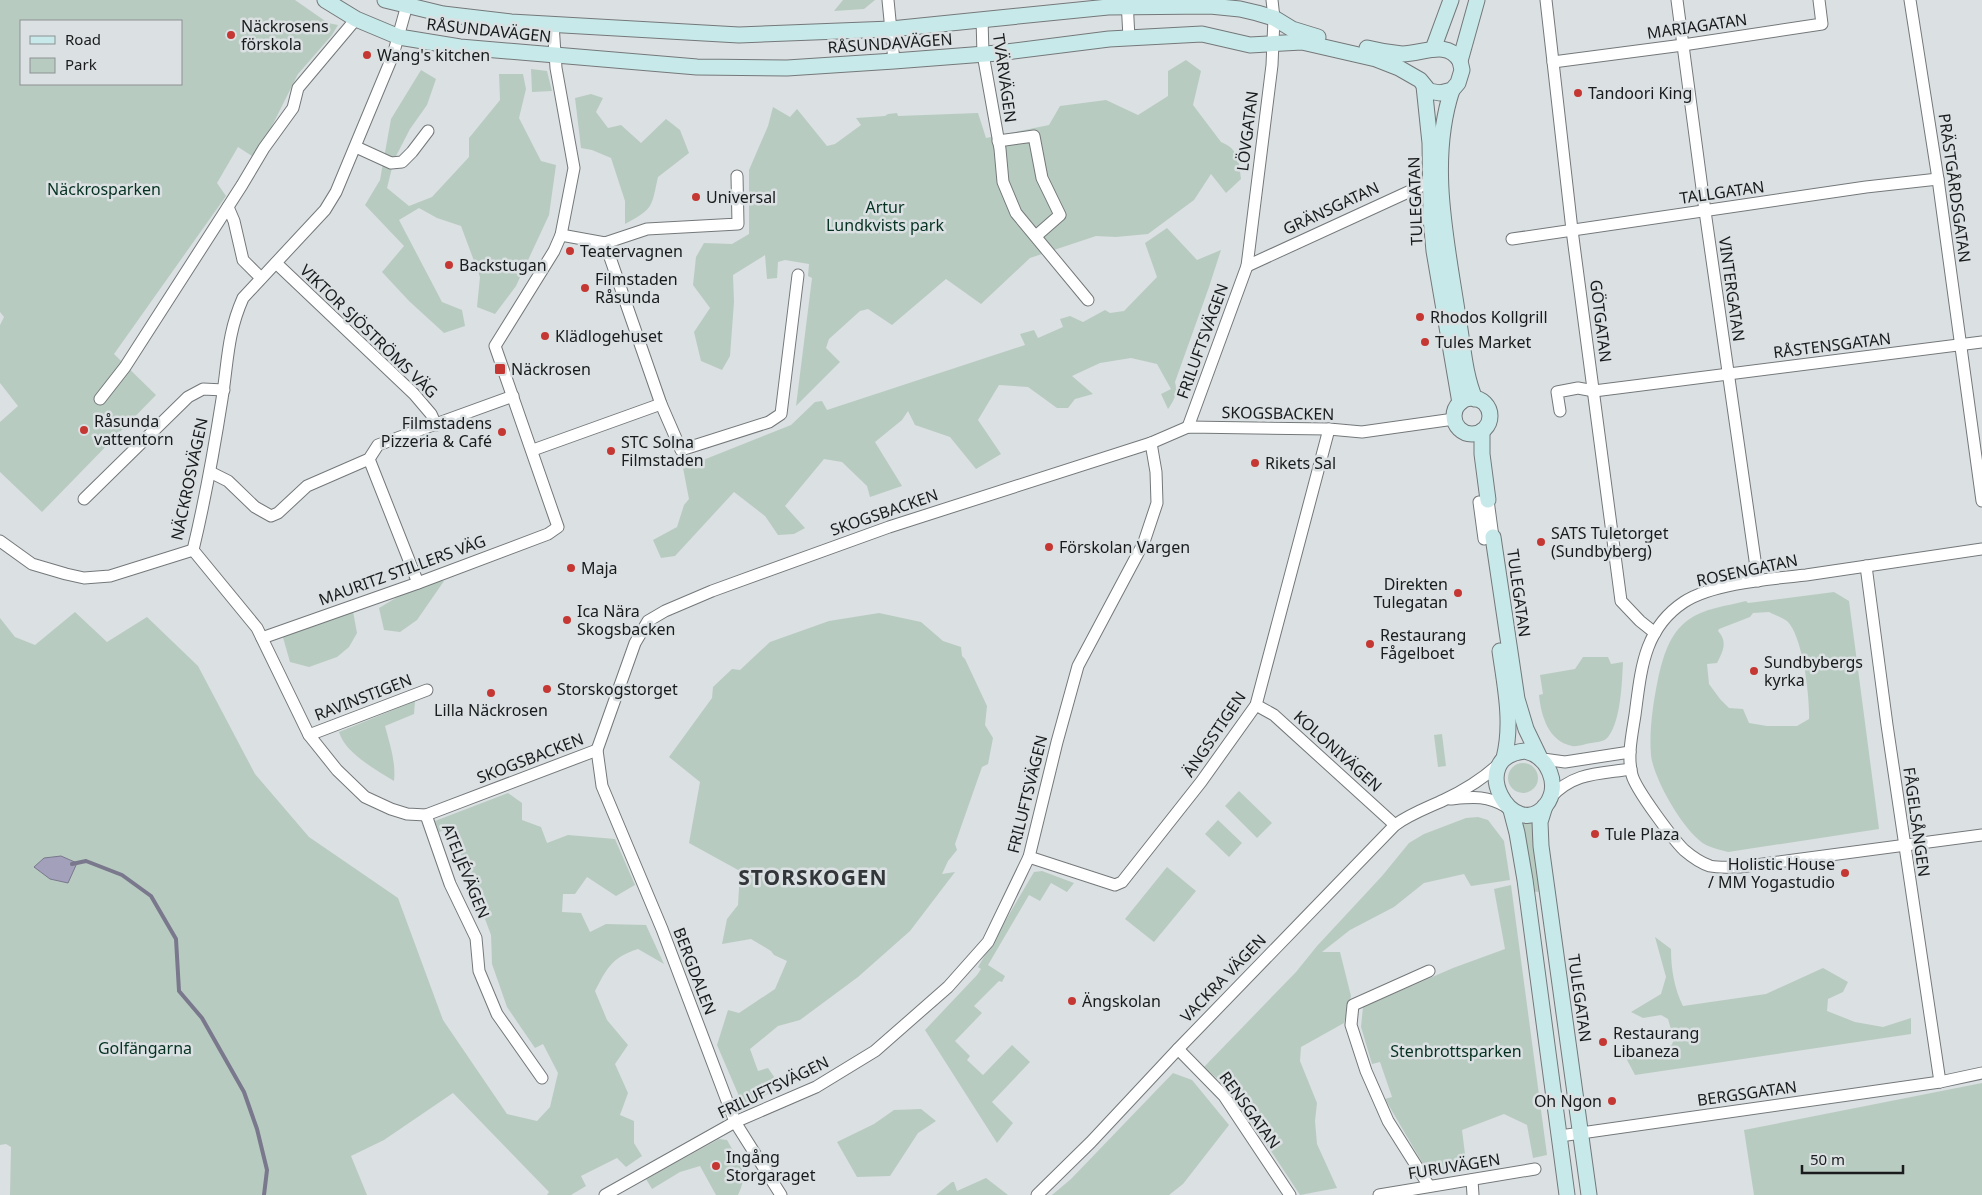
<svg xmlns="http://www.w3.org/2000/svg" width="1982" height="1195" viewBox="0 0 1982 1195" font-family="'Noto Sans',sans-serif">
	<style>
		.green { fill: #b8cbc1; fill-rule: evenodd }
		.water { fill: #a3a0bc; stroke: #7a788c }
		.lines { fill: none; stroke-linecap: round; stroke-linejoin: round }
		.stream { stroke: #7a788c; stroke-width: 4 }
		.street-casing { stroke: #74787a; stroke-width: 13 }
		.secondary-casing { stroke: #74787a; stroke-width: 17 }
		.street { stroke: #fff; stroke-width: 11 }
		.secondary { stroke: #c7e9e9; stroke-width: 15 }
		.poi-dot { fill: #c53732; stroke: #dbe0e2; stroke-width: 2 }
		.labels { text-anchor: middle; dominant-baseline: central; stroke-width: 5; stroke-linejoin: round; paint-order: stroke }
		.poi-label { font-size: 16px; fill: #191b1c; stroke: #dbe0e2; text-anchor: start }
		.street-label { font-size: 16px; fill: #191b1c; stroke: #dbe0e2 }
		.park-label { font-size: 16px; fill: #053120; stroke: #dbe0e2 }
		.district-label { font-size: 21px; font-weight: bold; letter-spacing: 1px; fill: #323638; stroke: #dbe0e2 }
	</style>
	<rect width="100%" height="100%" fill="#dbe0e2"/>
	<g class="green">
		<path d="M0,0H295L328,23L338,25L332,35L298,74L268,134L252,156L238,147L217,183L226,196L114,354L156,395L42,512L0,472V422L18,406L0,383V325L4,317L0,312ZM21,21H181V84H21Z"/>
		<polygon points="843,0 875,0 864,9 834,11"/>
		<path d="M1186,60L1201,71L1193,105L1221,142C1239,149 1239,162 1241,179L1226,193L1211,174L1194,200L1148,234L1116,237L1096,236L1030,258L981,304L946,279L892,325L868,309L860,311L829,339L826,348L840,362L796,406L812,278L808,276L809,264L785,260L778,262L777,278L767,279L765,255L733,275L734,302L730,356L722,370L701,361L694,332L710,308L693,285L696,257L704,243L732,244L749,234V170L768,126L773,107L790,117L797,109L827,146L835,144L861,125L856,118L885,116L888,114L897,113L898,116L978,113L986,138L1049,125L1060,106L1106,100L1138,115L1168,96V71Z"/>
		<polygon points="531,69 547,71 552,91 532,92"/>
		<polygon points="421,70 436,79 427,105 410,129 394,160 387,188 409,206 432,197 469,157 469,138 500,100 499,74 523,74 526,89 519,118 541,161 556,165 549,215 516,286 495,314 477,307 480,277 461,226 437,218 419,208 399,220 442,302 462,310 465,326 444,333 409,301 382,272 404,246 365,205 380,180 391,119"/>
		<path d="M591,94L603,98L596,112L608,128L621,125L641,143L666,119L680,130L689,153L658,177C651,208 654,208 625,224V201L611,158L592,150L581,148L575,98Z"/>
		<path d="M1167,228L1197,260L1221,250L1209,287L1175,382C1178,393 1174,401 1168,409L1161,394L1171,389L1157,364L1131,358L1100,363L1072,376L1093,394L1075,399L1068,408H1057L1028,387L999,385L978,420L1001,454L976,469L950,437L915,425L908,411L902,420L875,442L902,486L870,497L867,486L842,462L824,459L785,506L805,528L794,534L778,535L765,516L734,492L675,556L661,558L653,540L677,527L684,505L689,499L683,468L791,425L815,402L822,401L827,410L1025,345L1020,334L1034,330L1038,338L1063,327L1060,319L1070,316L1083,322L1105,310L1110,313L1124,311L1157,277L1145,243Z"/>
		<polygon points="431,577 444,581 417,620 400,632 384,630 379,608"/>
		<path d="M1834,592L1849,601L1879,829L1728,852C1721,850 1712,848 1706,845C1685,834 1653,778 1651,755C1649,731 1653,703 1658,679C1663,657 1669,634 1688,620C1704,608 1727,606 1746,601L1748,603ZM1769,612C1774,615 1782,617 1787,621C1803,636 1810,698 1809,719L1797,726H1767L1749,723L1743,709L1729,708L1720,699L1709,684L1707,664L1717,663C1723,651 1728,642 1718,631L1719,629L1750,617L1753,613Z"/>
		<polygon points="352,606 357,633 349,647 337,657 309,667 290,662 282,634"/>
		<path d="M75,612L107,642L147,617L198,666L255,774L309,837L398,898L443,1020L507,1114L537,1121L550,1107L558,1073L543,1044L535,1048L507,1007L492,964L491,935L451,828L439,832L435,821L508,793L522,803V820L541,827L547,843L568,835L615,839L635,885L616,896L587,877L575,894H563L562,912L581,913L590,932L606,924L646,925L664,964L638,949C612,957 607,968 595,991L607,1020L628,1045L615,1064L628,1093L620,1115L634,1121V1143L642,1156L626,1167L617,1158L581,1176L586,1186L571,1195H547L549,1192L453,1093L384,1140L351,1156L367,1195H10L11,1147L6,1144L0,1145V618L15,637L35,645Z"/>
		<polygon points="879,613 921,622 943,641 961,647 962,656 965,659 987,706 985,725 993,738 988,764 982,767 955,844 957,850 948,861 942,874 955,872 910,931 858,977 800,1020 778,1026 750,1049 758,1071 768,1068 781,1087 760,1098 742,1103 717,1045 728,1010 739,1013 775,989 787,961 774,955 771,951 751,939 722,944 727,919 738,905 740,871 689,843 700,782 669,757 712,698 713,687 732,669 740,670 770,642 829,621"/>
		<path d="M1583,657H1608L1611,664L1623,662C1622,682 1621,721 1608,737C1604,742 1597,742 1591,743C1585,744 1577,747 1572,746C1548,741 1541,715 1539,695L1543,694L1540,675L1575,669Z"/>
		<path d="M415,701L414,714L385,726C390,745 396,762 394,781C375,769 346,754 339,732Z"/>
		<polygon points="1442,734 1446,766 1438,767 1434,735"/>
		<circle cx="1523" cy="778" r="15"/>
		<polygon points="1239,791 1272,823 1257,838 1225,806"/>
		<polygon points="1535,816 1545,891 1534,892 1520,818"/>
		<polygon points="1478,817 1488,820 1504,841 1510,880 1471,886 1464,874 1424,883 1394,907 1350,930 1322,952 1340,952 1351,996 1344,1023 1301,1047 1300,1061 1317,1103 1315,1121 1317,1144 1337,1188 1300,1195 1232,1092 1204,1067 1296,972 1317,946 1382,876 1409,843 1424,834 1466,818"/>
		<polygon points="1218,820 1242,843 1229,857 1205,834"/>
		<polygon points="1167,867 1196,891 1154,942 1125,919"/>
		<polygon points="1042,871 1074,883 1067,892 1051,883 1040,901 1029,895 988,965 1005,976 1002,982 999,981 974,1006 982,1013 955,1041 970,1056 967,1060 983,1075 1012,1045 1030,1062 992,1102 1013,1123 997,1143 925,1030 977,975 981,969 978,967 1034,872"/>
		<polygon points="1511,885 1547,1155 1533,1158 1527,1125 1504,1114 1462,1130 1467,1170 1430,1176 1385,1099 1392,1097 1380,1062 1372,1064 1361,1027 1363,1007 1453,968 1505,949 1494,889"/>
		<path d="M1655,937L1671,949C1671,968 1674,988 1683,1006L1766,994L1823,968L1848,982L1843,992L1828,999L1827,1011L1855,1022L1883,1027L1911,1018V1034L1635,1075L1626,1058L1669,1050L1674,1040L1668,1019L1661,1015L1643,1018L1631,1012L1661,994L1666,977Z"/>
		<polygon points="1173,1073 1192,1080 1229,1125 1183,1184 1169,1195 1052,1195 1071,1179"/>
		<polygon points="1982,1083 1982,1195 1754,1195 1744,1130"/>
		<polygon points="921,1109 936,1121 918,1133 890,1176 857,1177 837,1142 874,1124 894,1110"/>
		<path d="M719,1139L727,1140C738,1160 750,1172 738,1195H716L700,1166L680,1172L652,1189L646,1179Z"/>
		<polygon points="986,1178 1008,1195 936,1195 952,1182 954,1182 957,1191"/>
	</g>
	<polygon class="water" points="61,856 77,863 68,883 50,879 34,867 44,858"/>
	<g class="lines">
		<polyline class="stream" points="72,864 86,861 122,875 151,896 176,939 179,991 202,1018 244,1092 257,1129 267,1170 264,1195"/>
		<defs>
			<g id="street">
				<polyline points="888,0 894,61"/>
				<polyline points="1127,0 1129,38"/>
				<polyline points="1546,0 1572,230 1621,601 1640,621 1655,633"/>
				<polyline points="1677,0 1705,211 1758,581"/>
				<polyline points="1910,0 1938,179 1982,501"/>
				<polyline points="982,19 983,54 1000,149 1003,182 1016,213 1088,300"/>
				<polyline points="1553,62 1683,45 1822,24 1819,0"/>
				<polyline points="998,141 1034,136 1042,178 1060,215 1036,236"/>
				<polyline points="356,147 391,163 402,162 412,152 428,131"/>
				<polyline points="228,207 234,221 243,260 261,278"/>
				<polyline points="561,235 605,243 647,229 738,224 737,176"/>
				<polyline points="1512,239 1866,187 1938,179"/>
				<polyline points="605,243 661,404 681,450 769,422 781,414 798,275"/>
				<polyline points="276,263 414,394 431,414 436,425"/>
				<polyline points="1247,266 1430,182"/>
				<polyline points="100,399 125,367 242,185 264,148 293,108 298,88 356,19"/>
				<polyline points="1560,411 1557,392 1578,388 1594,391 1982,342"/>
				<polyline points="1188,427 1247,266 1272,65 1274,18 1272,0"/>
				<polyline points="533,450 661,404"/>
				<polyline points="369,459 418,583"/>
				<polyline points="210,472 228,481 255,507 271,516 278,513 307,486 369,459 378,445 513,396"/>
				<polyline points="84,499 188,397 203,389 224,390"/>
				<polyline points="1488,500 1493,537"/>
				<polyline points="1479,502 1484,539"/>
				<polyline points="0,541 32,564 66,574 84,578 110,576 193,550"/>
				<path d="M1982,549C1923,558 1864,566 1806,575C1771,579 1713,583 1684,602C1643,629 1641,671 1635,715C1632,735 1627,756 1632,775C1636,790 1673,839 1684,850C1691,856 1701,863 1710,866C1719,868 1730,867 1740,867L1982,835"/>
				<path d="M193,550C205,500 214,450 222,399C228,362 227,334 243,298L325,210L336,192L393,55L407,5"/>
				<polyline points="193,550 257,628 309,735 337,770 365,797 391,809 407,814 426,815 597,750"/>
				<polyline points="1866,566 1887,725 1940,1082"/>
				<polyline points="262,638 418,583 548,534 558,527 495,346 554,251 561,235 574,168 556,68 553,24"/>
				<polyline points="1256,705 1274,715 1395,825"/>
				<polyline points="309,735 427,690"/>
				<polyline points="1543,759 1565,762 1630,752"/>
				<path d="M1551,797C1574,772 1599,774 1631,769"/>
				<path d="M1450,799C1473,797 1486,795 1507,807"/>
				<polyline points="426,815 450,884 476,938 479,971 497,1014 542,1078"/>
				<polyline points="1029,857 1115,885 1122,882 1201,782 1256,705 1329,429"/>
				<polyline points="1178,1049 1224,1096 1290,1195"/>
				<polyline points="1560,1136 1940,1082 1982,1073"/>
				<polyline points="1472,1180 1473,1195"/>
				<polyline points="1429,1186 1388,1121 1366,1071 1351,1025 1353,1005 1429,971"/>
				<polyline points="605,1195 735,1122 816,1087 875,1051 948,987 988,942 1029,857 1057,742 1078,666 1144,542 1157,503 1156,472 1151,443"/>
				<polyline points="781,1195 735,1122 662,929 602,786 597,750 635,643 648,621 665,611 712,591 889,527 1151,443 1188,427 1329,429 1362,432 1454,419"/>
				<path d="M1037,1195L1091,1142L1178,1049L1395,825C1410,814 1427,808 1444,800C1463,791 1484,778 1500,763"/>
				<polyline points="1379,1195 1535,1169"/>
			</g>
			<g id="secondary">
				<polyline points="325,0 356,19 399,37 460,47 697,67 787,68 894,61 998,53 1109,39 1202,34 1250,45 1302,42 1376,59 1399,68 1420,80 1429,91 1440,93 1452,90 1458,83 1462,70 1460,61 1477,0"/>
				<polyline points="385,0 443,14 511,22 739,35 891,29 1108,7 1210,6 1240,9 1257,13 1274,18 1292,29 1318,37"/>
				<path d="M1367,48C1379,51 1391,53 1402,54C1423,54 1447,39 1460,61"/>
				<polyline points="1433,49 1451,0"/>
				<polyline points="1424,86 1430,143 1431,218 1434,251 1460,403"/>
				<path d="M1452,90C1428,163 1447,243 1458,317C1463,344 1464,373 1475,399"/>
				<circle cx="1472" cy="416" r="18"/>
				<polyline points="1482,431 1482,454 1488,500"/>
				<polyline points="1493,537 1517,699 1526,729 1539,756"/>
				<path d="M1500,651C1505,686 1513,723 1504,758"/>
				<path d="M1525,751C1548,756 1561,785 1546,805C1514,845 1464,757 1525,751Z"/>
				<polyline points="1545,806 1540,822 1541,846 1589,1195"/>
				<polyline points="1511,810 1517,833 1525,880 1567,1195"/>
			</g>
		</defs>
		<use href="#street" class="street-casing"/>
		<use href="#secondary" class="secondary-casing"/>
		<use href="#street" class="street"/>
		<use href="#secondary" class="secondary"/>
	</g>
	<g class="poi-dot">
		<circle cx="231" cy="35" r="5"/>
		<circle cx="367" cy="55" r="5"/>
		<circle cx="1578" cy="93" r="5"/>
		<circle cx="696" cy="197" r="5"/>
		<circle cx="570" cy="251" r="5"/>
		<circle cx="449" cy="265" r="5"/>
		<circle cx="585" cy="288" r="5"/>
		<circle cx="1420" cy="317" r="5"/>
		<circle cx="545" cy="336" r="5"/>
		<circle cx="1425" cy="342" r="5"/>
		<rect x="494" y="363" width="12" height="12" rx="2.5"/>
		<circle cx="84" cy="430" r="5"/>
		<circle cx="502" cy="432" r="5"/>
		<circle cx="611" cy="451" r="5"/>
		<circle cx="1255" cy="463" r="5"/>
		<circle cx="1541" cy="542" r="5"/>
		<circle cx="1049" cy="547" r="5"/>
		<circle cx="571" cy="568" r="5"/>
		<circle cx="1458" cy="593" r="5"/>
		<circle cx="567" cy="620" r="5"/>
		<circle cx="1370" cy="644" r="5"/>
		<circle cx="1754" cy="671" r="5"/>
		<circle cx="547" cy="689" r="5"/>
		<circle cx="491" cy="693" r="5"/>
		<circle cx="1595" cy="834" r="5"/>
		<circle cx="1845" cy="873" r="5"/>
		<circle cx="1072" cy="1001" r="5"/>
		<circle cx="1603" cy="1042" r="5"/>
		<circle cx="1612" cy="1101" r="5"/>
		<circle cx="716" cy="1166" r="5"/>
	</g>
	<g class="labels">
		<g class="poi-label">
			<text x="241" y="26">Näckrosens<tspan x="241" dy="18">förskola</tspan></text>
			<text x="377" y="55">Wang's kitchen</text>
			<text x="1588" y="93">Tandoori King</text>
			<text x="706" y="197">Universal</text>
			<text x="580" y="251">Teatervagnen</text>
			<text x="459" y="265">Backstugan</text>
			<text x="595" y="279">Filmstaden<tspan x="595" dy="18">Råsunda</tspan></text>
			<text x="1430" y="317">Rhodos Kollgrill</text>
			<text x="555" y="336">Klädlogehuset</text>
			<text x="1435" y="342">Tules Market</text>
			<text x="511" y="369">Näckrosen</text>
			<text x="94" y="421">Råsunda<tspan x="94" dy="18">vattentorn</tspan></text>
			<text x="492" y="423" text-anchor="end">Filmstadens<tspan x="492" dy="18">Pizzeria &amp; Café</tspan></text>
			<text x="621" y="442">STC Solna<tspan x="621" dy="18">Filmstaden</tspan></text>
			<text x="1265" y="463">Rikets Sal</text>
			<text x="1551" y="533">SATS Tuletorget<tspan x="1551" dy="18">(Sundbyberg)</tspan></text>
			<text x="1059" y="547">Förskolan Vargen</text>
			<text x="581" y="568">Maja</text>
			<text x="1448" y="584" text-anchor="end">Direkten<tspan x="1448" dy="18">Tulegatan</tspan></text>
			<text x="577" y="611">Ica Nära<tspan x="577" dy="18">Skogsbacken</tspan></text>
			<text x="1380" y="635">Restaurang<tspan x="1380" dy="18">Fågelboet</tspan></text>
			<text x="1764" y="662">Sundbybergs<tspan x="1764" dy="18">kyrka</tspan></text>
			<text x="557" y="689">Storskogstorget</text>
			<text x="491" y="710" text-anchor="middle">Lilla Näckrosen</text>
			<text x="1605" y="834">Tule Plaza</text>
			<text x="1835" y="864" text-anchor="end">Holistic House<tspan x="1835" dy="18">/ MM Yogastudio</tspan></text>
			<text x="1082" y="1001">Ängskolan</text>
			<text x="1613" y="1033">Restaurang<tspan x="1613" dy="18">Libaneza</tspan></text>
			<text x="1602" y="1101" text-anchor="end">Oh Ngon</text>
			<text x="726" y="1157">Ingång<tspan x="726" dy="18">Storgaraget</tspan></text>
		</g>
		<g class="street-label">
			<text transform="translate(1697 26) rotate(-8)">MARIAGATAN</text>
			<text transform="translate(489 30) rotate(6)">RÅSUNDAVÄGEN</text>
			<text transform="translate(890 43) rotate(-4)">RÅSUNDAVÄGEN</text>
			<text transform="translate(1005 78) rotate(82)">TVÄRVÄGEN</text>
			<text transform="translate(1247 131) rotate(-83)">LÖVGATAN</text>
			<text transform="translate(1955 188) rotate(82)">PRÄSTGÅRDSGATAN</text>
			<text transform="translate(1722 192) rotate(-8)">TALLGATAN</text>
			<text transform="translate(1415 201) rotate(-92)">TULEGATAN</text>
			<text transform="translate(1331 208) rotate(-25)">GRÄNSGATAN</text>
			<text transform="translate(1732 289) rotate(82)">VINTERGATAN</text>
			<text transform="translate(1601 321) rotate(83)">GÖTGATAN</text>
			<text transform="translate(369 331) rotate(44)">VIKTOR SJÖSTRÖMS VÄG</text>
			<text transform="translate(1202 341) rotate(-70)">FRILUFTSVÄGEN</text>
			<text transform="translate(1832 345) rotate(-7)">RÅSTENSGATAN</text>
			<text transform="translate(1278 413) rotate(1)">SKOGSBACKEN</text>
			<text transform="translate(189 479) rotate(-78)">NÄCKROSVÄGEN</text>
			<text transform="translate(884 512) rotate(-19)">SKOGSBACKEN</text>
			<text transform="translate(402 570) rotate(-20)">MAURITZ STILLERS VÄG</text>
			<text transform="translate(1747 570) rotate(-12)">ROSENGATAN</text>
			<text transform="translate(1519 593) rotate(82)">TULEGATAN</text>
			<text transform="translate(363 697) rotate(-21)">RAVINSTIGEN</text>
			<text transform="translate(1214 734) rotate(-56)">ÄNGSSTIGEN</text>
			<text transform="translate(1338 751) rotate(42)">KOLONIVÄGEN</text>
			<text transform="translate(530 758) rotate(-21)">SKOGSBACKEN</text>
			<text transform="translate(1027 794) rotate(-76)">FRILUFTSVÄGEN</text>
			<text transform="translate(1917 822) rotate(82)">FÅGELSÅNGEN</text>
			<text transform="translate(466 871) rotate(68)">ATELJÉVÄGEN</text>
			<text transform="translate(695 971) rotate(69)">BERGDALEN</text>
			<text transform="translate(1223 978) rotate(-46)">VACKRA VÄGEN</text>
			<text transform="translate(1580 998) rotate(82)">TULEGATAN</text>
			<text transform="translate(773 1087) rotate(-26)">FRILUFTSVÄGEN</text>
			<text transform="translate(1747 1093) rotate(-8)">BERGSGATAN</text>
			<text transform="translate(1250 1110) rotate(54)">RENSGATAN</text>
			<text transform="translate(1454 1166) rotate(-9)">FURUVÄGEN</text>
		</g>
		<g class="park-label">
			<text x="104" y="189">Näckrosparken</text>
			<text x="885" y="207">Artur<tspan x="885" dy="18">Lundkvists park</tspan></text>
			<text x="145" y="1048">Golfängarna</text>
			<text x="1456" y="1051">Stenbrottsparken</text>
		</g>
		<g class="district-label">
			<text x="813" y="877">STORSKOGEN</text>
		</g>
	</g>
	<rect x="20" y="20" width="162" height="65" fill="#dbe0e2" stroke="#8d9193"/>
	<rect x="30" y="36" width="25" height="8" fill="#c7e9e9" stroke="#8d9193"/>
	<text x="65" y="45" font-size="15" fill="#191b1c">Road</text>
	<rect x="30" y="58" width="25" height="15" fill="#b8cbc1" stroke="#8d9193"/>
	<text x="65" y="70" font-size="15" fill="#191b1c">Park</text>
	<path d="M1802 1165v8h101v-8" fill="none" stroke="#191b1c" stroke-width="2.5"/>
	<text x="1810" y="1165" font-size="15" fill="#191b1c" stroke="#dbe0e2" stroke-width="4" paint-order="stroke">50 m</text>
</svg>
